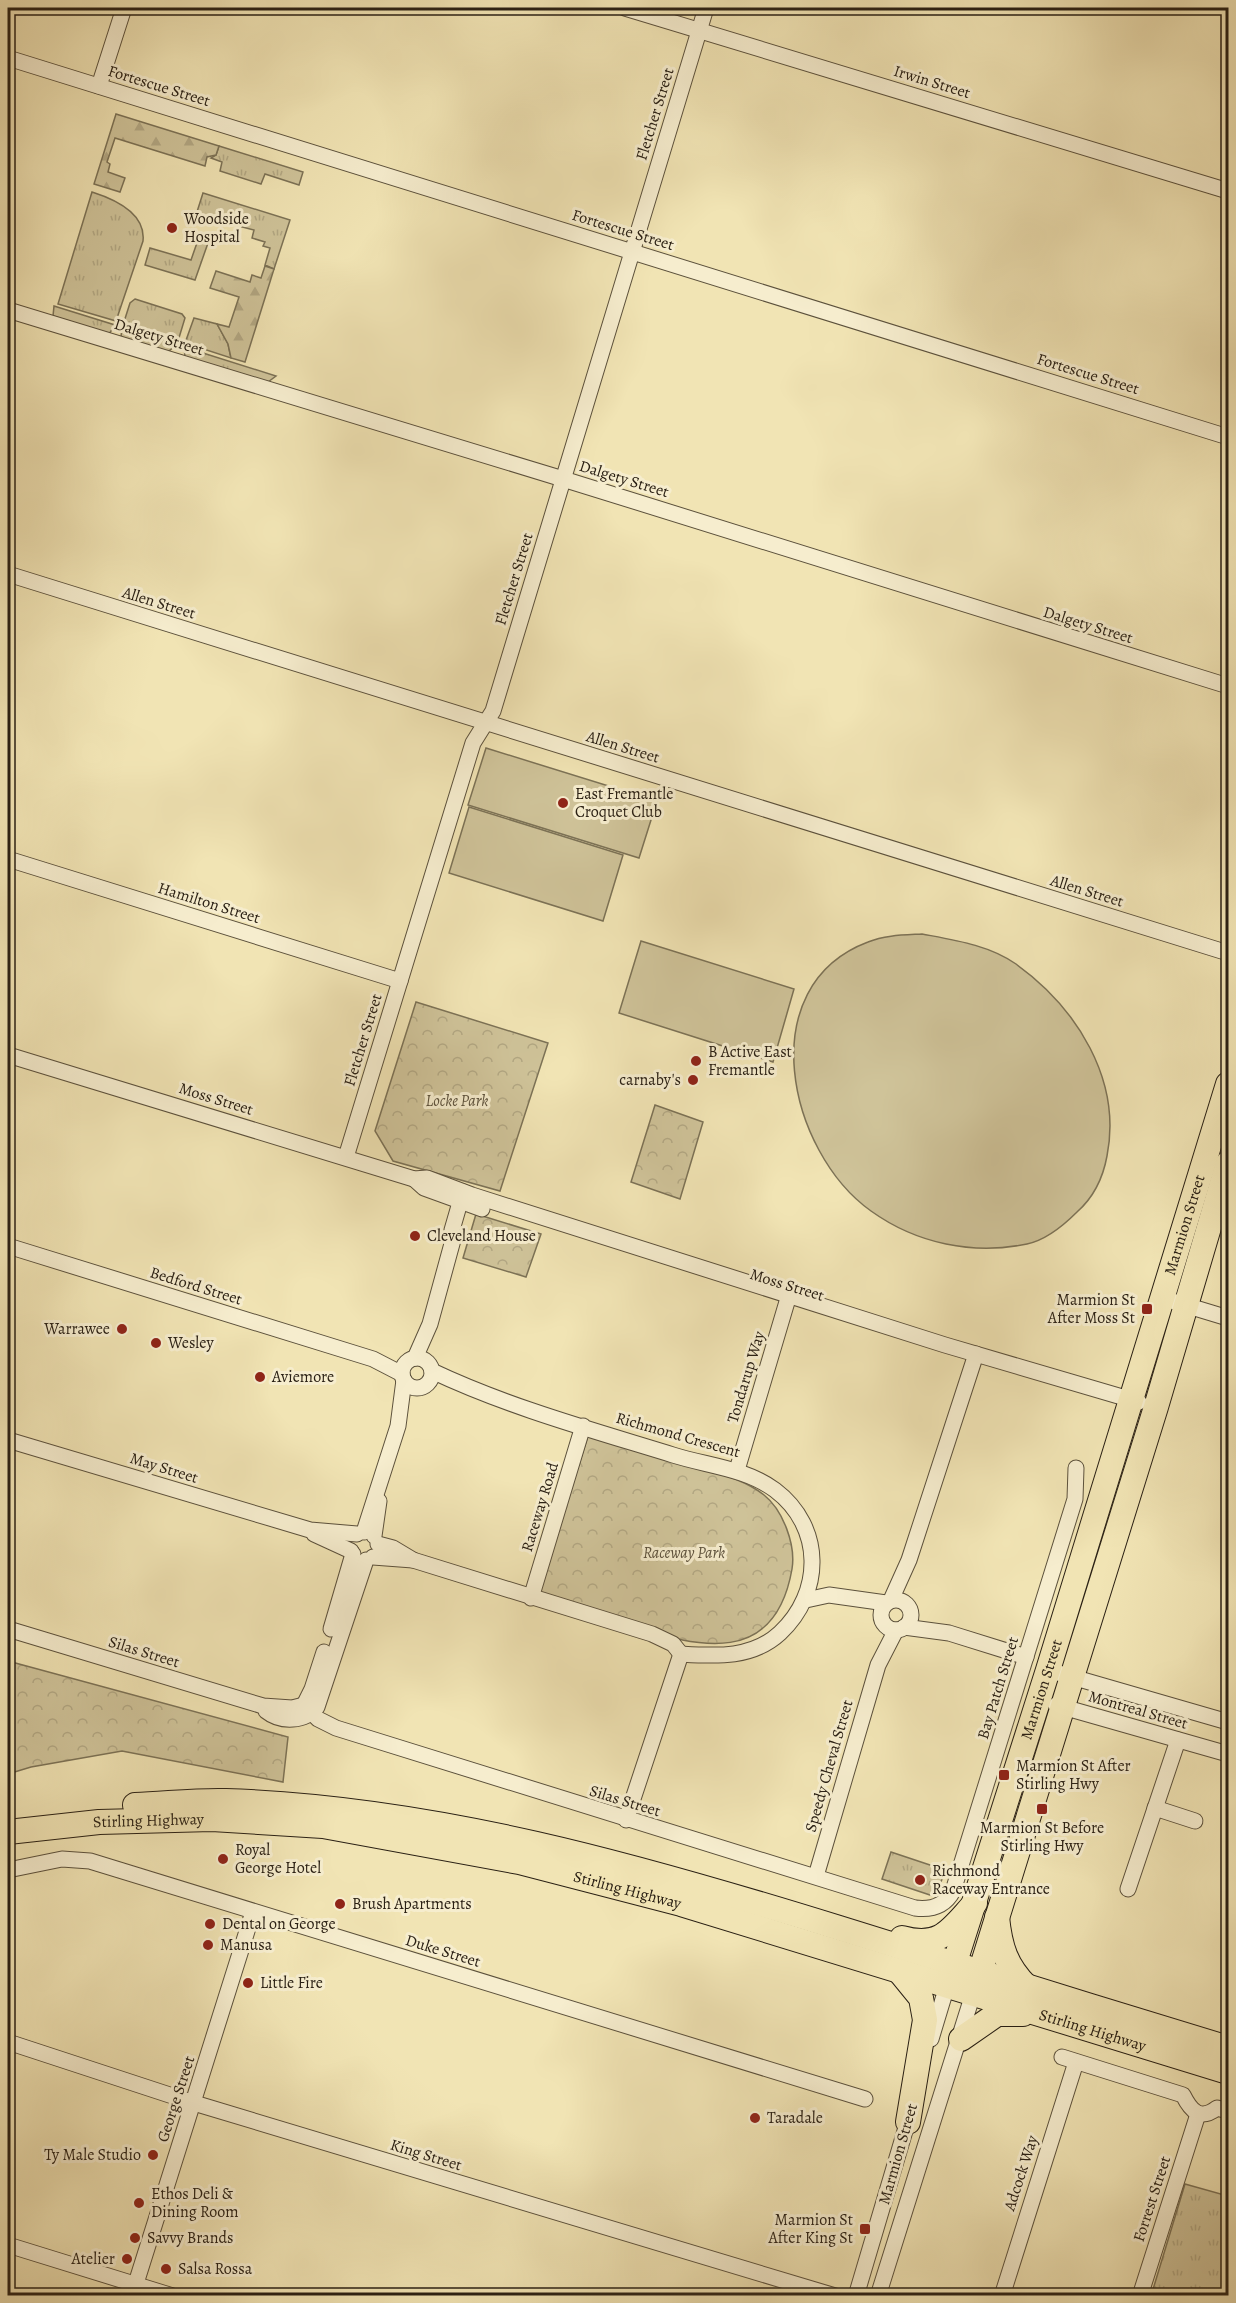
<svg xmlns="http://www.w3.org/2000/svg" width="1236" height="2303" viewBox="0 0 1236 2303" font-family="Alegreya,serif">
	<style>
		.grass { fill: url(#grass-tufts); stroke: #7c7256; stroke-width: 1.5 }
		.forest { fill: url(#forest-firs); stroke: #7c7256; stroke-width: 1.5 }
		.park { fill: url(#park-crowns); stroke: #7c7256; stroke-width: 1.5 }
		.pitch { fill: #cfc399; stroke: #7c7256; stroke-width: 1.5 }
		.lines { fill: none; stroke-linecap: round; stroke-linejoin: round }
		.minor-casing { stroke: #5c513c; stroke-width: 17 }
		.primary-casing { stroke: #2a2014; stroke-width: 26 }
		.trunk-casing { stroke: #2a2014; stroke-width: 26 }
		.minor { stroke: #f6edce; stroke-width: 15 }
		.primary { stroke: #f1e4b4; stroke-width: 24 }
		.trunk { stroke: #f1e4b4; stroke-width: 24 }
		.poi-dot { fill: #8f2418; stroke: #f6edce; stroke-width: 2 }
		.labels { text-anchor: middle; dominant-baseline: central; stroke-width: 6; stroke-linejoin: round; paint-order: stroke }
		.street-label { font-size: 16px; fill: #2a2014; stroke: #f6edce }
		.poi-label { font-size: 16px; fill: #2a2014; stroke: #f6edce; text-anchor: start }
		.park-label { font-size: 16px; font-style: italic; fill: #5c513c; stroke: #f6edce }
	</style>
	<defs>
		<pattern id="grass-tufts" width="24" height="20" patternUnits="userSpaceOnUse" patternTransform="scale(1.5)"><rect width="24" height="20" fill="#cfc399"/><path d="M3 7l-1-3M5 7V3M7 7l1-3M15 17l-1-3M17 17v-4M19 17l1-3" fill="none" stroke="#b2a783"/></pattern>
		<pattern id="forest-firs" width="22" height="20" patternUnits="userSpaceOnUse" patternTransform="scale(1.5)"><rect width="22" height="20" fill="#cfc399"/><path d="M5 1l3.5 6h-7zM16 11l3.5 6h-7z" fill="#b2a783"/></pattern>
		<pattern id="park-crowns" width="20" height="18" patternUnits="userSpaceOnUse" patternTransform="scale(1.5)"><rect width="20" height="18" fill="#cfc399"/><path d="M2 6a3 3 0 1 1 6 0M12 15a3 3 0 1 1 6 0" fill="none" stroke="#b2a783"/></pattern>
	</defs>
	<rect width="100%" height="100%" fill="#f1e4b4"/>
	<filter id="stains"><feTurbulence type="fractalNoise" baseFrequency=".00333" numOctaves="4"/><feColorMatrix values="0 0 0 0 .2 0 0 0 0 .09 0 0 0 0 .02 0 0 0 .5 -.17"/></filter>
	<radialGradient id="worn" r=".72"><stop offset=".6" stop-color="#630" stop-opacity="0"/><stop offset="1" stop-color="#630" stop-opacity=".3"/></radialGradient>
	<g class="grass">
		<polygon points="219,146 303,172 299,185 265,174 261,184 220,171 222,162 211,158 216,155"/>
		<path d="M92,192C114,199 146,213 143,241L116,321L58,304Z"/>
		<polygon points="203,193 290,220 274,269 265,265 270,248 263,246 265,242 252,238 254,230 196,215"/>
		<polygon points="198,240 208,243 195,280 145,265 150,248 191,260"/>
		<polygon points="135,299 182,314 185,318 178,341 123,325 130,303"/>
		<polygon points="54,306 115,325 109,334 53,316"/>
		<polygon points="194,318 217,324 228,344 231,358 185,343"/>
		<polygon points="122,327 177,344 168,352 121,337"/>
		<polygon points="184,347 276,376 268,382 185,357"/>
		<polygon points="891,1852 945,1870 936,1897 882,1879"/>
		<polygon points="1185,2184 1228,2196 1228,2295 1151,2296"/>
	</g>
	<g class="forest">
		<polygon points="116,114 219,146 216,155 207,157 205,166 115,138 107,162 110,164 108,172 125,178 120,192 94,184"/>
		<polygon points="265,266 274,269 245,362 231,358 228,344 217,324 229,327 239,297 210,288 216,271 250,282 252,275 261,278"/>
	</g>
	<g class="park">
		<polygon points="416,1002 548,1043 500,1191 393,1161 375,1131"/>
		<polygon points="655,1105 703,1122 680,1199 631,1182"/>
		<polygon points="476,1214 541,1234 526,1277 463,1258"/>
		<path d="M588,1436C622,1446 655,1456 689,1465C715,1473 743,1478 764,1495C783,1510 796,1545 792,1569C775,1667 699,1648 628,1625C598,1615 568,1605 537,1596Z"/>
		<polygon points="8,1661 288,1737 283,1782 122,1751 31,1767 8,1774"/>
	</g>
	<g class="pitch">
		<polygon points="486,748 657,801 639,858 468,805"/>
		<polygon points="469,807 623,855 603,921 449,873"/>
		<path d="M922,934C954,940 989,945 1016,964C1077,1008 1122,1080 1107,1156C1103,1178 1094,1197 1077,1212C1064,1225 1046,1240 1027,1244C973,1255 917,1244 871,1211C788,1152 751,986 868,942C885,935 904,935 922,934Z"/>
		<polygon points="641,941 794,989 773,1062 619,1013"/>
	</g>
	<g class="lines">
		<defs>
			<g id="minor">
				<polyline points="625,8 1228,191"/>
				<polyline points="8,58 1228,437"/>
				<polyline points="99,86 124,8"/>
				<polyline points="8,310 563,479 1228,686"/>
				<polyline points="8,574 1228,953"/>
				<polyline points="8,859 400,981"/>
				<polyline points="8,1055 414,1179 427,1178 472,1195 945,1345 1139,1402"/>
				<polyline points="346,1157 473,743 493,711 706,8"/>
				<polyline points="414,1179 424,1188 482,1209"/>
				<polyline points="8,1246 373,1359 402,1374"/>
				<polyline points="1162,1298 1228,1318"/>
				<circle cx="417" cy="1373" r="15"/>
				<polyline points="415,1358 430,1324 453,1240 452,1230 463,1192"/>
				<path d="M432,1371C508,1407 592,1430 673,1455C708,1466 745,1468 775,1490C824,1527 823,1593 780,1633C752,1659 715,1656 681,1654"/>
				<polyline points="8,1440 310,1530 357,1534"/>
				<polyline points="737,1470 789,1295"/>
				<polyline points="364,1532 398,1426 404,1380"/>
				<polyline points="314,1534 351,1551"/>
				<polyline points="374,1536 379,1501"/>
				<polyline points="378,1544 393,1548 413,1560 652,1634 673,1644 681,1654"/>
				<polyline points="373,1557 413,1560"/>
				<polyline points="531,1598 583,1426"/>
				<circle cx="896" cy="1615" r="15"/>
				<polyline points="806,1600 829,1595 886,1603"/>
				<polyline points="891,1600 909,1560 976,1354"/>
				<polyline points="904,1627 949,1633 1026,1657"/>
				<polyline points="8,1629 263,1706 292,1708 304,1705"/>
				<polyline points="331,1629 353,1554"/>
				<polyline points="1048,1670 1228,1722"/>
				<path d="M304,1705L318,1719L336,1728L915,1908C931,1910 945,1906 953,1891L1075,1499L1076,1468"/>
				<polyline points="304,1705 312,1689 324,1652"/>
				<polyline points="1056,1705 1228,1754"/>
				<path d="M266,1711C281,1723 305,1722 317,1707L366,1560"/>
				<polyline points="1155,1808 1195,1821"/>
				<polyline points="626,1820 681,1654"/>
				<polyline points="8,1870 62,1859 90,1861 865,2099"/>
				<polyline points="816,1876 878,1665 896,1630"/>
				<polyline points="1128,1889 1178,1740"/>
				<polyline points="931,2039 947,1986"/>
				<polyline points="8,2042 194,2103 835,2296"/>
				<path d="M1062,2057L1183,2095C1191,2111 1200,2121 1217,2108L1228,2111"/>
				<polyline points="8,2245 173,2296"/>
				<polyline points="132,2296 253,1912"/>
				<polyline points="856,2296 910,2114"/>
				<polyline points="878,2296 973,1994"/>
				<polyline points="1002,2296 1076,2062"/>
				<polyline points="1140,2296 1198,2114"/>
			</g>
			<g id="primary">
				<path id="s1" d="M948,1984L1048,1670L1228,1084"/>
				<polyline points="974,1992 1156,1407 1228,1163"/>
			</g>
			<g id="trunk">
				<path d="M135,1805C165,1804 196,1800 226,1801C436,1808 639,1866 839,1928C969,1968 1098,2009 1228,2048"/>
				<path id="s2" d="M8,1832L99,1822L212,1819L323,1826L519,1862L681,1904L1228,2072"/>
				<path d="M997,1917C1000,1947 1006,1966 1027,1987"/>
				<path d="M902,1938C941,1949 951,1929 975,1903"/>
				<polyline points="899,1971 921,1998 925,2020 908,2122"/>
				<polyline points="961,2039 997,2014 1023,2014"/>
			</g>
		</defs>
		<use href="#minor" class="minor-casing"/>
		<use href="#primary" class="primary-casing"/>
		<use href="#trunk" class="trunk-casing"/>
		<use href="#minor" class="minor"/>
		<use href="#primary" class="primary"/>
		<use href="#trunk" class="trunk"/>
	</g>
	<g class="poi-dot">
		<circle cx="172" cy="228" r="6"/>
		<circle cx="563" cy="803" r="6"/>
		<circle cx="696" cy="1061" r="6"/>
		<circle cx="693" cy="1080" r="6"/>
		<circle cx="415" cy="1236" r="6"/>
		<rect x="1141" y="1303" width="12" height="12" rx="3"/>
		<circle cx="122" cy="1329" r="6"/>
		<circle cx="156" cy="1343" r="6"/>
		<circle cx="260" cy="1377" r="6"/>
		<rect x="998" y="1769" width="12" height="12" rx="3"/>
		<rect x="1036" y="1803" width="12" height="12" rx="3"/>
		<circle cx="223" cy="1859" r="6"/>
		<circle cx="920" cy="1880" r="6"/>
		<circle cx="340" cy="1904" r="6"/>
		<circle cx="210" cy="1924" r="6"/>
		<circle cx="208" cy="1945" r="6"/>
		<circle cx="248" cy="1983" r="6"/>
		<circle cx="755" cy="2118" r="6"/>
		<circle cx="153" cy="2155" r="6"/>
		<circle cx="139" cy="2203" r="6"/>
		<rect x="859" y="2223" width="12" height="12" rx="3"/>
		<circle cx="135" cy="2238" r="6"/>
		<circle cx="127" cy="2259" r="6"/>
		<circle cx="166" cy="2269" r="6"/>
	</g>
	<g class="labels">
		<g class="street-label">
			<text transform="translate(932 82) rotate(17)">Irwin Street</text>
			<text transform="translate(159 86) rotate(17)">Fortescue Street</text>
			<text transform="translate(655 114) rotate(-73)">Fletcher Street</text>
			<text transform="translate(623 230) rotate(17)">Fortescue Street</text>
			<text transform="translate(159 337) rotate(17)">Dalgety Street</text>
			<text transform="translate(1088 374) rotate(17)">Fortescue Street</text>
			<text transform="translate(624 479) rotate(17)">Dalgety Street</text>
			<text transform="translate(514 579) rotate(-73)">Fletcher Street</text>
			<text transform="translate(159 603) rotate(17)">Allen Street</text>
			<text transform="translate(1088 625) rotate(17)">Dalgety Street</text>
			<text transform="translate(623 747) rotate(17)">Allen Street</text>
			<text transform="translate(1087 891) rotate(17)">Allen Street</text>
			<text transform="translate(209 903) rotate(17)">Hamilton Street</text>
			<text transform="translate(363 1040) rotate(-73)">Fletcher Street</text>
			<text transform="translate(216 1099) rotate(17)">Moss Street</text>
			<text stroke="none"><textPath href="#s1" startOffset="795">Marmion Street</textPath></text>
			<text transform="translate(787 1285) rotate(17)">Moss Street</text>
			<text transform="translate(196 1286) rotate(17)">Bedford Street</text>
			<text transform="translate(746 1377) rotate(-73)">Tondarup Way</text>
			<text transform="translate(678 1435) rotate(16)">Richmond Crescent</text>
			<text transform="translate(164 1468) rotate(17)">May Street</text>
			<text transform="translate(540 1507) rotate(-73)">Raceway Road</text>
			<text transform="translate(144 1652) rotate(17)">Silas Street</text>
			<text transform="translate(998 1688) rotate(-73)">Bay Patch Street</text>
			<text stroke="none"><textPath href="#s1" startOffset="309">Marmion Street</textPath></text>
			<text transform="translate(1138 1710) rotate(16)">Montreal Street</text>
			<text transform="translate(829 1766) rotate(-74)">Speedy Cheval Street</text>
			<text transform="translate(625 1801) rotate(17)">Silas Street</text>
			<text stroke="none"><textPath href="#s2" startOffset="141">Stirling Highway</textPath></text>
			<text stroke="none"><textPath href="#s2" startOffset="627">Stirling Highway</textPath></text>
			<text transform="translate(443 1951) rotate(17)">Duke Street</text>
			<text stroke="none"><textPath href="#s2" startOffset="1113">Stirling Highway</textPath></text>
			<text transform="translate(176 2099) rotate(-72)">George Street</text>
			<text transform="translate(898 2154) rotate(-74)">Marmion Street</text>
			<text transform="translate(426 2155) rotate(17)">King Street</text>
			<text transform="translate(1021 2173) rotate(-72)">Adcock Way</text>
			<text transform="translate(1152 2199) rotate(-72)">Forrest Street</text>
		</g>
		<g class="poi-label">
			<text x="184" y="219">Woodside<tspan x="184" dy="18">Hospital</tspan></text>
			<text x="575" y="794">East Fremantle<tspan x="575" dy="18">Croquet Club</tspan></text>
			<text x="708" y="1052">B Active East<tspan x="708" dy="18">Fremantle</tspan></text>
			<text x="681" y="1080" text-anchor="end">carnaby's</text>
			<text x="427" y="1236">Cleveland House</text>
			<text x="1135" y="1300" text-anchor="end">Marmion St<tspan x="1135" dy="18">After Moss St</tspan></text>
			<text x="110" y="1329" text-anchor="end">Warrawee</text>
			<text x="168" y="1343">Wesley</text>
			<text x="272" y="1377">Aviemore</text>
			<text x="1016" y="1766">Marmion St After<tspan x="1016" dy="18">Stirling Hwy</tspan></text>
			<text x="1042" y="1828" text-anchor="middle">Marmion St Before<tspan x="1042" dy="18">Stirling Hwy</tspan></text>
			<text x="235" y="1850">Royal<tspan x="235" dy="18">George Hotel</tspan></text>
			<text x="932" y="1871">Richmond<tspan x="932" dy="18">Raceway Entrance</tspan></text>
			<text x="352" y="1904">Brush Apartments</text>
			<text x="222" y="1924">Dental on George</text>
			<text x="220" y="1945">Manusa</text>
			<text x="260" y="1983">Little Fire</text>
			<text x="767" y="2118">Taradale</text>
			<text x="141" y="2155" text-anchor="end">Ty Male Studio</text>
			<text x="151" y="2194">Ethos Deli &amp;<tspan x="151" dy="18">Dining Room</tspan></text>
			<text x="853" y="2220" text-anchor="end">Marmion St<tspan x="853" dy="18">After King St</tspan></text>
			<text x="147" y="2238">Savvy Brands</text>
			<text x="115" y="2259" text-anchor="end">Atelier</text>
			<text x="178" y="2269">Salsa Rossa</text>
		</g>
		<g class="park-label">
			<text x="457" y="1101">Locke Park</text>
			<text x="684" y="1553">Raceway Park</text>
		</g>
	</g>
	<rect width="1236" height="2303" fill="none" stroke="#f1e4b4" stroke-width="30"/>
	<rect x="9" y="9" width="1218" height="2285" fill="none" stroke="#2a2014" stroke-width="3"/>
	<rect x="15" y="15" width="1206" height="2273" fill="none" stroke="#2a2014" stroke-width="1.5"/>
	<rect width="100%" height="100%" filter="url(#stains)"/>
	<rect width="100%" height="100%" fill="url(#worn)"/>
</svg>
